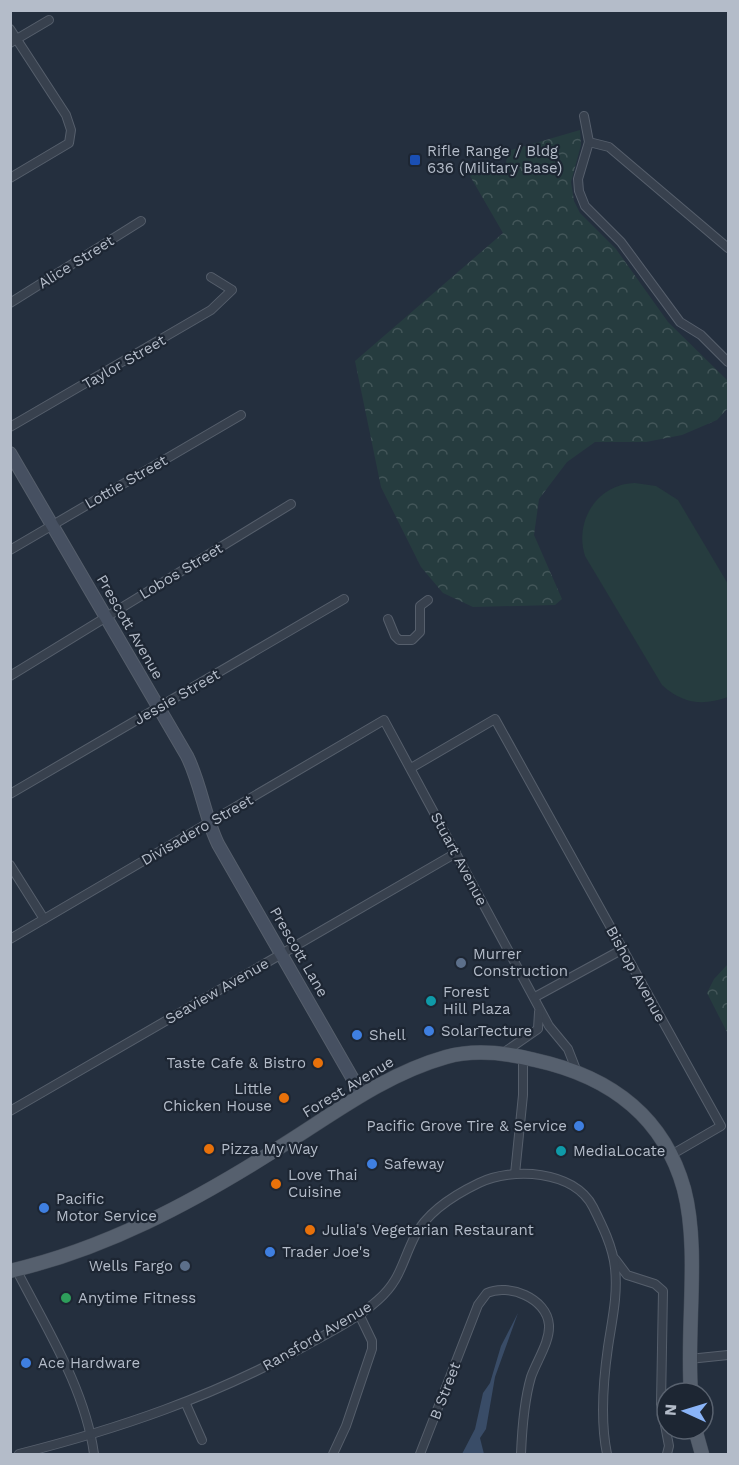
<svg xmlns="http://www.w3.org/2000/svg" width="739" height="1465" viewBox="0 0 739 1465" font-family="'Work Sans',sans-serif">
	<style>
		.forest { fill: url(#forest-crowns) }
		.garden { fill: #263c3f }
		.water { fill: #394c67 }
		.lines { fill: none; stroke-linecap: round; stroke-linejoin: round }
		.street-casing { stroke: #565f6c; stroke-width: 10 }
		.secondary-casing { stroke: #565f6c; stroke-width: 14 }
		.primary-casing { stroke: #414a57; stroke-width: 15 }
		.street { stroke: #38414e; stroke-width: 8 }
		.secondary { stroke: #465061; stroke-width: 12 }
		.primary { stroke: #56606e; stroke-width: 14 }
		.transit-dot { fill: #1a4fb4; stroke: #1d2633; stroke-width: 2 }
		.service-dot { fill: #5c6f8a; stroke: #1d2633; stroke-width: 2 }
		.culture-dot { fill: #0f9aa8; stroke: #1d2633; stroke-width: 2 }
		.shop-dot { fill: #3f7fe0; stroke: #1d2633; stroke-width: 2 }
		.food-dot { fill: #e8710a; stroke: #1d2633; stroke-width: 2 }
		.leisure-dot { fill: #2e9e5b; stroke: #1d2633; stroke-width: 2 }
		.labels { text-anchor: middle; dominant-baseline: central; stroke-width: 4.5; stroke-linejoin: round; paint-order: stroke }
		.poi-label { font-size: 15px; fill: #b4bcc9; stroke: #1d2633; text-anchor: start }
		.street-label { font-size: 15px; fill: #b4bcc9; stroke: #1d2633 }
	</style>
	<defs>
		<pattern id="forest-crowns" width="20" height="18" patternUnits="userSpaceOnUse" patternTransform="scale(1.5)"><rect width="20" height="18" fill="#263c3f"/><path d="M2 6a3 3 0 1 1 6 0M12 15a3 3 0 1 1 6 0" fill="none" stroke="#435659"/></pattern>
	</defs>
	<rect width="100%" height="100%" fill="#242f3e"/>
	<g class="forest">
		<polygon points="580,130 581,145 571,182 574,201 580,213 616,249 668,322 728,381 728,408 717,420 682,435 646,442 595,442 567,462 539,499 534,535 562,599 555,605 473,607 443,593 421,567 381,487 355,361 503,233 470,176 478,165 505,169 508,151"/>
		<polygon points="728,964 728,1034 707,993 714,979"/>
	</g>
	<path class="garden" d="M635,483L656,486L678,500L728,584V697C703,706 683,704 662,685L585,556C574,521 597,484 635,483Z"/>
	<polygon class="water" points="518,1313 495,1377 486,1429 480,1438 484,1454 462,1454 475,1429 483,1393 490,1383 501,1346"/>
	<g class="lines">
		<defs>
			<g id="street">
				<polyline points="10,29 66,115 71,130 69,143 10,178"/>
				<polyline points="10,43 49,20"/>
				<polyline points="584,116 589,142 578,179 579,191 585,206 621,242 680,322 701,335 728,362"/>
				<polyline points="589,142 609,147 728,248"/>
				<polyline points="10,303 141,221"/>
				<polyline points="10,427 211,310 232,290 211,277"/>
				<polyline points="10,550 241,415"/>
				<polyline points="388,619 395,636 399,640 412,640 420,632 420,606 428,600"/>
				<polyline points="10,676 291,504"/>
				<polyline points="411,768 495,719 721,1126 671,1155"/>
				<polyline points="10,794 344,599"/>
				<polyline points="10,865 44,919"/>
				<polyline points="10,939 384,720 549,1026 568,1049 577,1072"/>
				<polyline points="535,997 623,949"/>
				<polyline points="503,1053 538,1029 539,1012"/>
				<polyline points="10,1111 456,853"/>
				<polyline points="515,1174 523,1095 523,1057"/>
				<polyline points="615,1259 627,1275 655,1284 663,1291 661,1404 669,1446 667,1454"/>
				<path d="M16,1269C46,1328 85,1388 94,1454"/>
				<polyline points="689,1359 728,1355"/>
				<polyline points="186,1404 202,1440"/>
				<path d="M19,1454C118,1429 212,1397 303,1347C328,1333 357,1319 378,1300C401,1280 402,1261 415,1236C427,1212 456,1194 479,1183C512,1167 574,1170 593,1207C602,1225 613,1247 615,1268C618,1295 612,1320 608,1347C603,1382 600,1420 607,1454"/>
				<polyline points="333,1454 346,1426 372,1349 372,1341 359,1314"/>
				<path d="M420,1454L478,1305L487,1293C508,1283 547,1298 549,1325C550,1342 537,1360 531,1377C524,1401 522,1429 521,1454"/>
			</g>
			<path id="secondary" d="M10,453L187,756C201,784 204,815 218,844L362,1095"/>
			<g id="primary">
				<path d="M10,1271C105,1249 191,1203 272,1152C328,1118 382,1075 446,1057C475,1049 507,1053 535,1060C608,1076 663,1114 684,1189C700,1250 686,1329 691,1393"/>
				<polyline points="695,1429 702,1454"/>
			</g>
		</defs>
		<use href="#street" class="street-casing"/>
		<use href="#secondary" class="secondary-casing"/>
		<use href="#primary" class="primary-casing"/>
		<use href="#street" class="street"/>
		<use href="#secondary" class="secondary"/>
		<use href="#primary" class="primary"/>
	</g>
	<rect class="transit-dot" x="409" y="154" width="12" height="12" rx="3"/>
	<g class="service-dot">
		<circle cx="461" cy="963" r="6"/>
		<circle cx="185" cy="1266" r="6"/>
	</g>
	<g class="culture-dot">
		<circle cx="431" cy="1001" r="6"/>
		<circle cx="561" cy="1151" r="6"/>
	</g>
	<g class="shop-dot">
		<circle cx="429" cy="1031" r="6"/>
		<circle cx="357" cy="1035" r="6"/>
		<circle cx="579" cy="1126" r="6"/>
		<circle cx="372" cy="1164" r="6"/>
		<circle cx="44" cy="1208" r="6"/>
		<circle cx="270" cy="1252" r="6"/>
		<circle cx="26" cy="1363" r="6"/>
	</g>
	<g class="food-dot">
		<circle cx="318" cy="1063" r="6"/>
		<circle cx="284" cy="1098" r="6"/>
		<circle cx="209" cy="1149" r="6"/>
		<circle cx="276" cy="1184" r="6"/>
		<circle cx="310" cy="1230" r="6"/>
	</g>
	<circle class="leisure-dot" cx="66" cy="1298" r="6"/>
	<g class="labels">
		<g class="poi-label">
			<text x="427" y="151">Rifle Range / Bldg<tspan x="427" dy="17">636 (Military Base)</tspan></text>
			<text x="473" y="954">Murrer<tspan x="473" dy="17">Construction</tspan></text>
			<text x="443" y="992">Forest<tspan x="443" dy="17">Hill Plaza</tspan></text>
			<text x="441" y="1031">SolarTecture</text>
			<text x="369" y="1035">Shell</text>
			<text x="306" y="1063" text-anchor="end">Taste Cafe &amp; Bistro</text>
			<text x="272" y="1089" text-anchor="end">Little<tspan x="272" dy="17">Chicken House</tspan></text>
			<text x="567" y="1126" text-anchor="end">Pacific Grove Tire &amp; Service</text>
			<text x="221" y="1149">Pizza My Way</text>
			<text x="573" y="1151">MediaLocate</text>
			<text x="384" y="1164">Safeway</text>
			<text x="288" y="1175">Love Thai<tspan x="288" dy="17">Cuisine</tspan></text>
			<text x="56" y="1199">Pacific<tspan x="56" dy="17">Motor Service</tspan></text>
			<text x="322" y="1230">Julia's Vegetarian Restaurant</text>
			<text x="282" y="1252">Trader Joe's</text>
			<text x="173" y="1266" text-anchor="end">Wells Fargo</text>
			<text x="78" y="1298">Anytime Fitness</text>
			<text x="38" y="1363">Ace Hardware</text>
		</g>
		<g class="street-label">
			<text transform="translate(76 262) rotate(-32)">Alice Street</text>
			<text transform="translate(124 362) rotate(-30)">Taylor Street</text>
			<text transform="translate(126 482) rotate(-30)">Lottie Street</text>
			<text transform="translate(181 571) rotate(-31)">Lobos Street</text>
			<text transform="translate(130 627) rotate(60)">Prescott Avenue</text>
			<text transform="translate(177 697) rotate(-30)">Jessie Street</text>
			<text transform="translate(197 830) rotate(-30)">Divisadero Street</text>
			<text transform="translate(459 859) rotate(62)">Stuart Avenue</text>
			<text transform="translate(299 952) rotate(60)">Prescott Lane</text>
			<text transform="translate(636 974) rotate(61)">Bishop Avenue</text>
			<text transform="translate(217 991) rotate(-30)">Seaview Avenue</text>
			<text transform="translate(348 1087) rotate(-31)">Forest Avenue</text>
			<text transform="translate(317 1336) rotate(-30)">Ransford Avenue</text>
			<text transform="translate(445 1391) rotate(-69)">B Street</text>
		</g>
	</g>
	<rect width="739" height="1465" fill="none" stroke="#b4bcc9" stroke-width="24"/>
	<g transform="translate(685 1411) rotate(274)"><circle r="28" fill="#1d2633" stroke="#59626f" stroke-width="1.5"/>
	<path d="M0-4.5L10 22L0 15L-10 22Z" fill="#8ab4f8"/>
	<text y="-9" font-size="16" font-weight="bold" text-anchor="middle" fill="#b4bcc9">N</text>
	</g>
</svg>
